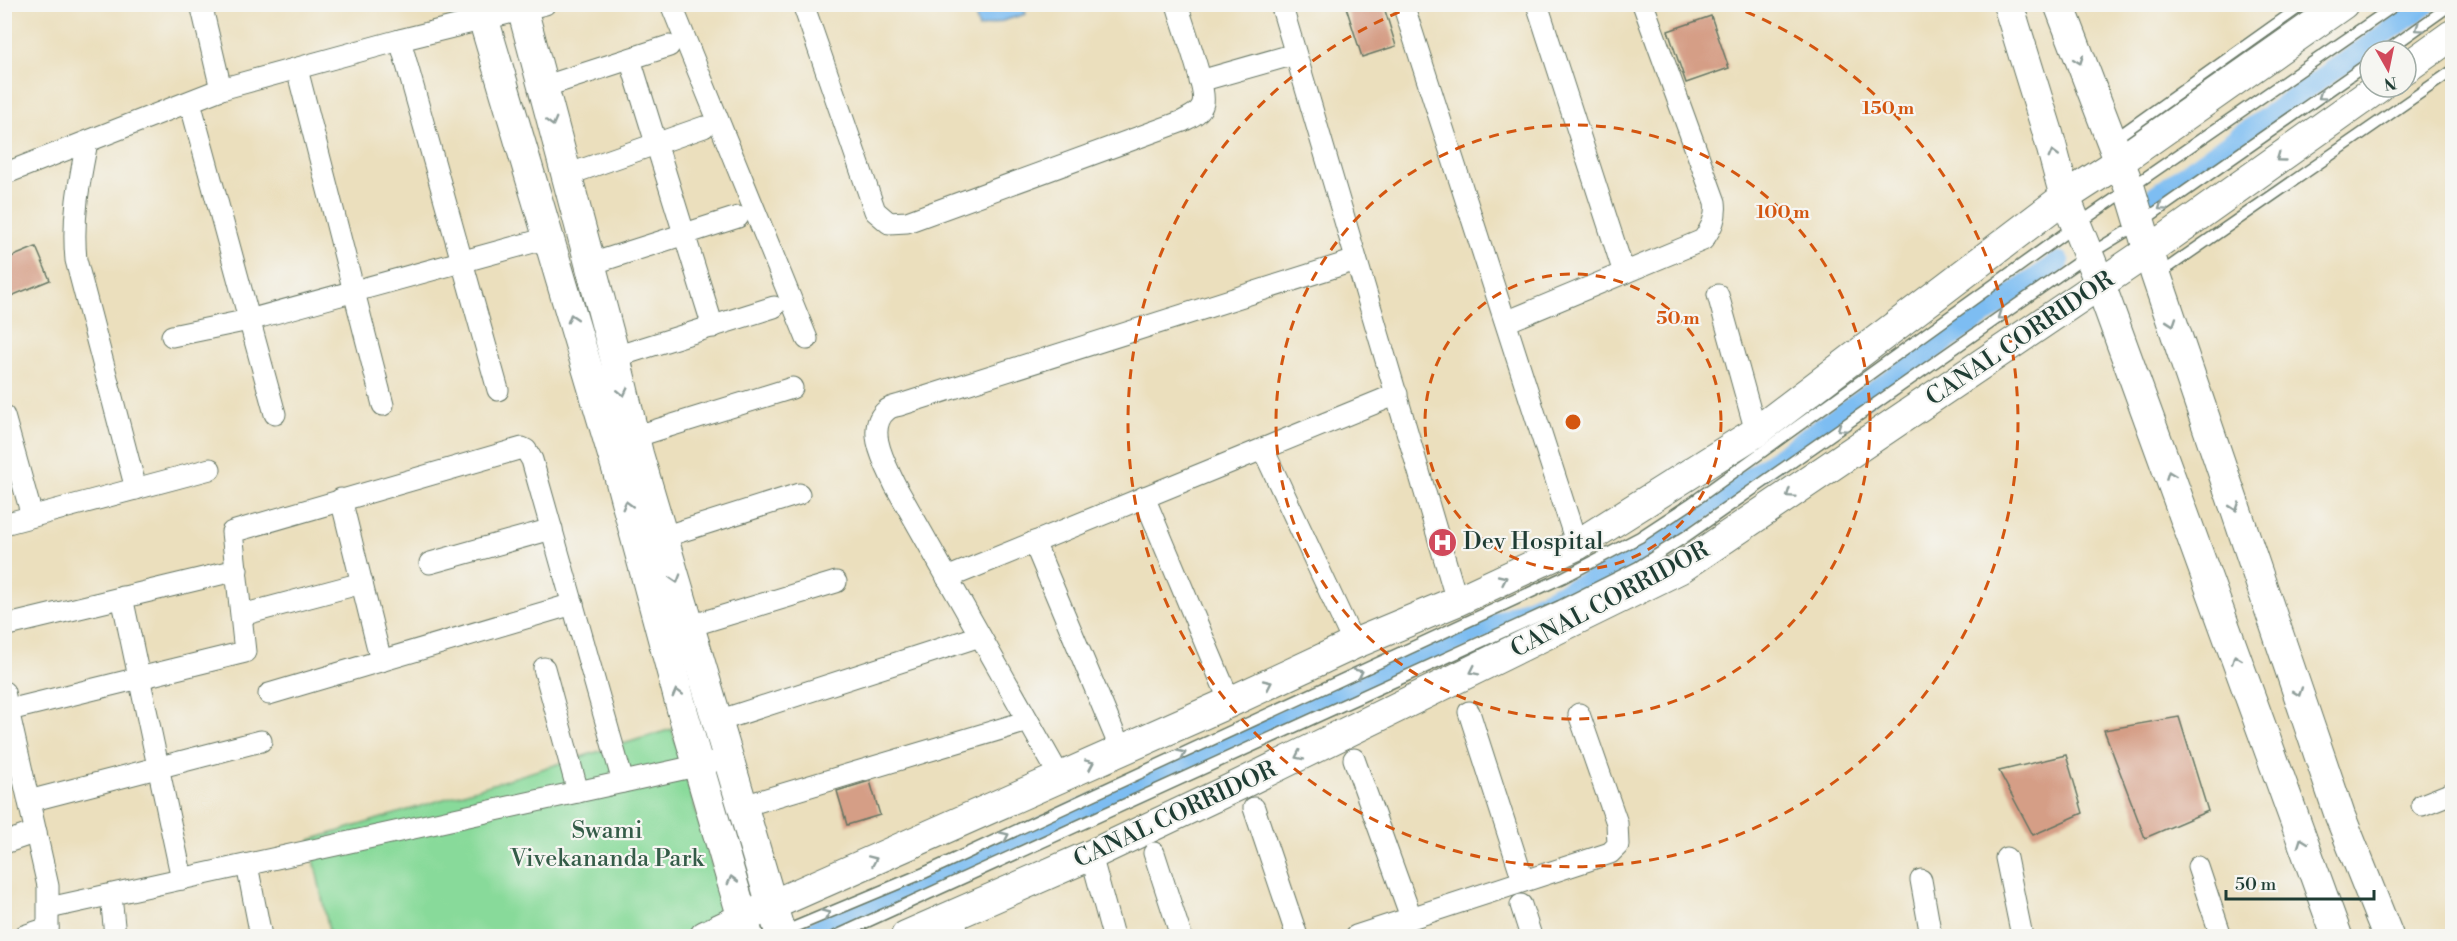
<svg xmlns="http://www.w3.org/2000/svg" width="2457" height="941" viewBox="0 0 2457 941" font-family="'Libre Bodoni',serif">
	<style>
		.green { fill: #88da9a; stroke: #548c67; stroke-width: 1.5 }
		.water { fill: #7dbdf2; stroke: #4e7d93; stroke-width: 1.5 }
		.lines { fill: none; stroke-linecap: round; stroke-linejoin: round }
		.canal { stroke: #7dbdf2; stroke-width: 21 }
		.building { fill: #d59e86 }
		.lane-casing { stroke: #667664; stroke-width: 13 }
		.street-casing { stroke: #667664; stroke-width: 23 }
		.secondary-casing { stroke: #667664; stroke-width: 32 }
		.lane { stroke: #fff; stroke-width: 10 }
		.street { stroke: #fff; stroke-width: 21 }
		.secondary { stroke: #fff; stroke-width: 30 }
		.oneway { stroke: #8f9e9a }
		.ring { fill: none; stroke: #d45610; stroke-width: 3; stroke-dasharray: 10 8 }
		.labels { text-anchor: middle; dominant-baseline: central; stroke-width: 4.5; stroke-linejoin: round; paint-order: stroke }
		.street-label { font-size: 24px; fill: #1f3d34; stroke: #f6f6f2 }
		.poi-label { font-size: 24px; fill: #1f3d34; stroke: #f6f6f2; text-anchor: start }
		.park-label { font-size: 24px; fill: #345c48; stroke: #f6f6f2 }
		.centre { fill: #d45610; stroke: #f6f6f2; stroke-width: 3 }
		.ring-label { font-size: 18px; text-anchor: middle; font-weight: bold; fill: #d45610; stroke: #f6f6f2; stroke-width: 4.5; stroke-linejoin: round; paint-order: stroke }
	</style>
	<rect width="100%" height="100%" fill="#f6f6f2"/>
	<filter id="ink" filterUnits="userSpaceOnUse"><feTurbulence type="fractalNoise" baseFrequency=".0167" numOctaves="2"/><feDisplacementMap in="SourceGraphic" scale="12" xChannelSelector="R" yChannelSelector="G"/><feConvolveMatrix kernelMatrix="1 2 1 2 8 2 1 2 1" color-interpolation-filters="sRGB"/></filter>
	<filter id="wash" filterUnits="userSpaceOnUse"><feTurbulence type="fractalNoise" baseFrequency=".008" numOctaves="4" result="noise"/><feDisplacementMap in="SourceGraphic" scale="24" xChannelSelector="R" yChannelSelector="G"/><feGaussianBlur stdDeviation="1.35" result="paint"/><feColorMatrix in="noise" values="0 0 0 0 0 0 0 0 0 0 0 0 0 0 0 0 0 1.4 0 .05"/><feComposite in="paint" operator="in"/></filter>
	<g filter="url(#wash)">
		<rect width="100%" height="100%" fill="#ebdfbd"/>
		<polygon class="green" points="672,729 727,917 684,936 330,936 310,840"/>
		<polygon class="water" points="972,5 1023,5 1026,14 979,28"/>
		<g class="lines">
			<g class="canal">
				<polyline points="2156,195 2427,4"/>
				<polyline points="813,931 1623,566 2059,262"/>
			</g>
		</g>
		<g id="blocks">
			<g class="building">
				<polygon points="1345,4 1383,4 1396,46 1362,57"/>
				<polygon points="1711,16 1729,68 1686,83 1668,31"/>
				<polygon points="36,247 50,280 4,299 4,260"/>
				<polygon points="2179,717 2208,811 2145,838 2104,730"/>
				<polygon points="2066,755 2083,813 2033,835 1999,771"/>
				<polygon points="870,781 880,815 847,825 837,791"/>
			</g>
		</g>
	</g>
	<g filter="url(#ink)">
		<use href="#blocks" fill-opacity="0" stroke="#667664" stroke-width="1.5"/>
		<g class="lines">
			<defs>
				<g id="lane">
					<polyline points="2386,51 2452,4"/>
					<polyline points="2113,140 2304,4"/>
					<polyline points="2159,274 2452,71"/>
					<polyline points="783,932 924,873 1564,577 1640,537 1690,504 2075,226 2397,4"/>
					<polyline points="836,936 1560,606 1638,567 1685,537 2088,255 2140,223 2370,62"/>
				</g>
				<g id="street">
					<polyline points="201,4 221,89"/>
					<polyline points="671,4 807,339"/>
					<path d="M803,4L875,211L889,223L907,222L1183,121C1190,117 1201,113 1203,103C1207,89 1182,23 1177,4"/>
					<polyline points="1281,4 1457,601"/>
					<polyline points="1403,4 1577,545"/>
					<polyline points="1537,4 1624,273"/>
					<polyline points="400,40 498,390"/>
					<polyline points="630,59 713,327"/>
					<polyline points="297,69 383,405"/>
					<polyline points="1200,81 1295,54"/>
					<polyline points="543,87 669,46"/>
					<polyline points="190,102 275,414"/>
					<path d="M87,142C79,183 72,218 76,260L136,489"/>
					<polyline points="4,174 221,89 400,40 545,4"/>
					<polyline points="567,175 704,127"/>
					<polyline points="591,264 738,217"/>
					<polyline points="1718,295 1756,432"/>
					<path d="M1506,322L1703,240C1712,227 1717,217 1715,202L1643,4"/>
					<polyline points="172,336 249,320 548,238"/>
					<polyline points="615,357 774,307"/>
					<polyline points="4,416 32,516"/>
					<polyline points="634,437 792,388"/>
					<polyline points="1263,449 1354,644"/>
					<polyline points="1144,497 1230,702"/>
					<polyline points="341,499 381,661"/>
					<polyline points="4,524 210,469"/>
					<polyline points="663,537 799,494"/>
					<polyline points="1034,542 1121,750"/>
					<polyline points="430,563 552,529"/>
					<polyline points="947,578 1397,394"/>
					<polyline points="122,597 182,879"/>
					<polyline points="242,615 362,583"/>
					<polyline points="4,626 237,570"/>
					<polyline points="690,626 836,582"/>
					<polyline points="544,668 578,792"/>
					<polyline points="4,692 48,886 48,936"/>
					<polyline points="269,694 573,604"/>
					<polyline points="9,710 245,652 232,532 522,448 526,450 532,460 623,782"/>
					<polyline points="1469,712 1523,880"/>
					<polyline points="718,721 980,636"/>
					<polyline points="1354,759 1411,917"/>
					<path d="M1060,777L895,485C886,465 864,428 887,410C890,407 896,406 900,405L1356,260"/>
					<polyline points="29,801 261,741"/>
					<polyline points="2422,805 2452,793"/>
					<polyline points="743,806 1028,721"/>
					<polyline points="1254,808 1297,936"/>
					<polyline points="4,843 36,832"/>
					<polyline points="1154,853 1181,936"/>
					<polyline points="1091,855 1113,936"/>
					<polyline points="2006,858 2022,936"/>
					<polyline points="247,865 261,936"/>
					<polyline points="2198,867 2221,936"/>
					<polyline points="1921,880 1931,936"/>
					<polyline points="111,895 115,936"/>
					<polyline points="1521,905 1531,936"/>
					<polyline points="49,908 710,763"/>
					<polyline points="952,915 959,936"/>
					<polyline points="24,936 48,928"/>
					<polyline points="1356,936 1610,853 1618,845 1617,823 1579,714"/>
				</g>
				<g id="secondary">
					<polyline points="479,4 621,482 683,713 748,936"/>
					<polyline points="521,4 615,357 638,454 781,936"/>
					<polyline points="2008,4 2047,130 2065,197 2100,284 2337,936"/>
					<polyline points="2059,4 2130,189 2156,275 2340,816 2388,936"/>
					<polyline points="2406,68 2452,35"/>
					<polyline points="705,936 743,918 1230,702 1354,644 1457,601 1577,545 1756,432 2065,197 2119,162 2343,4"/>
					<polyline points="906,936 1091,855 1239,785 1679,569 2150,250 2379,87"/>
				</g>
			</defs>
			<use href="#lane" class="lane-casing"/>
			<use href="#street" class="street-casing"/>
			<use href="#secondary" class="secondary-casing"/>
			<use href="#lane" class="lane"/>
			<use href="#street" class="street"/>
			<use href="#secondary" class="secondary"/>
		</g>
		<defs><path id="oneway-chevron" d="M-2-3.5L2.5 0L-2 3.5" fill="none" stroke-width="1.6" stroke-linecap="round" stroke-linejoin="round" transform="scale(1.5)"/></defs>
		<g class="oneway">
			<use href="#oneway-chevron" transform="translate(2419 28) rotate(145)"/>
			<use href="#oneway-chevron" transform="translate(2079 60) rotate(70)"/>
			<use href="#oneway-chevron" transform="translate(2322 96) rotate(145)"/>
			<use href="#oneway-chevron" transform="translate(552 122) rotate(75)"/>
			<use href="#oneway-chevron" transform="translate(2053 154) rotate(-105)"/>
			<use href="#oneway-chevron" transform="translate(2280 158) rotate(144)"/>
			<use href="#oneway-chevron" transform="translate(2162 207) rotate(145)"/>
			<use href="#oneway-chevron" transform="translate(2001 316) rotate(145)"/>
			<use href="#oneway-chevron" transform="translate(572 318) rotate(-107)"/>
			<use href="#oneway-chevron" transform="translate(2172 322) rotate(71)"/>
			<use href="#oneway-chevron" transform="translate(623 392) rotate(77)"/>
			<use href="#oneway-chevron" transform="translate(1841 428) rotate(145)"/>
			<use href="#oneway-chevron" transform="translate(2170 475) rotate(-110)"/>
			<use href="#oneway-chevron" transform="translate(1790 494) rotate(146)"/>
			<use href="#oneway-chevron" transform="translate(627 505) rotate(-105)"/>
			<use href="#oneway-chevron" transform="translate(2235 507) rotate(71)"/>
			<use href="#oneway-chevron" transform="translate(676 579) rotate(73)"/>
			<use href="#oneway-chevron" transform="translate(1503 579) rotate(-25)"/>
			<use href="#oneway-chevron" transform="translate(2236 659) rotate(-110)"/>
			<use href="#oneway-chevron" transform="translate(1474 671) rotate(154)"/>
			<use href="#oneway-chevron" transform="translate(1359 673) rotate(-25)"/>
			<use href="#oneway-chevron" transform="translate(1268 684) rotate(-25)"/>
			<use href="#oneway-chevron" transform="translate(2298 692) rotate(71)"/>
			<use href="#oneway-chevron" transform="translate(677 693) rotate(-105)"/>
			<use href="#oneway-chevron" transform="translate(1182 754) rotate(-25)"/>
			<use href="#oneway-chevron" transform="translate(1299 756) rotate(154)"/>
			<use href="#oneway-chevron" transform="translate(1090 764) rotate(-24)"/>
			<use href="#oneway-chevron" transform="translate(1005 836) rotate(-25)"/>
			<use href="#oneway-chevron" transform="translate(2302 842) rotate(-110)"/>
			<use href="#oneway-chevron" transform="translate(873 860) rotate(-24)"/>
			<use href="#oneway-chevron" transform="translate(732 880) rotate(-105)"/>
			<use href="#oneway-chevron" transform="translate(826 914) rotate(-23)"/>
		</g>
	</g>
	<g class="ring">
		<circle cx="1573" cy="422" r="148"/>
		<circle cx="1573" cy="422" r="297"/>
		<path d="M1729 5A445 445 0 1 1 1417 5"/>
	</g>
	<defs>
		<symbol id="hospital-disc" viewBox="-11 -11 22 22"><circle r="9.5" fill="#d1495b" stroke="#f6f6f2"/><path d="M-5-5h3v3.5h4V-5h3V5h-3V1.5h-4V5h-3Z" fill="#fff"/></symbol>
	</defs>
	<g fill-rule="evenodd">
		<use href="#hospital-disc" x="1426" y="526" width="33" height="33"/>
	</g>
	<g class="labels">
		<g class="street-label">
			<text transform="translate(2020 339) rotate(-34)">CANAL CORRIDOR</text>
			<text transform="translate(1610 600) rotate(-28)">CANAL CORRIDOR</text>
			<text transform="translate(1175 815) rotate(-25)">CANAL CORRIDOR</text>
		</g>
		<g class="poi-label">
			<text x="1463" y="542">Dev Hospital</text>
		</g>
		<g class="park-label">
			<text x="607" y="831">Swami<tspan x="607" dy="28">Vivekananda Park</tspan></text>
		</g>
	</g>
	<circle cx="1573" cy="422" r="9" class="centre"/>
	<g class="ring-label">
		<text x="1888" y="114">150 m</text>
		<text x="1783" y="218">100 m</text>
		<text x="1678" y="324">50 m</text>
	</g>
	<rect width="2457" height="941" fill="none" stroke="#f6f6f2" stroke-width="24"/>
	<g transform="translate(2388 69) rotate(171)"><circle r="28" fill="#f6f6f2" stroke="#a0aca6" stroke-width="1.5"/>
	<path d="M0-4.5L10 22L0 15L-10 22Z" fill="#d1495b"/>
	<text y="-9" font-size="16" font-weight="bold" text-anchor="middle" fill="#1f3d34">N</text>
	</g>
	<path d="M2226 890v9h148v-9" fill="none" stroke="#1f3d34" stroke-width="3"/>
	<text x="2235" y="890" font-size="18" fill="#1f3d34" stroke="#f6f6f2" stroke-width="4.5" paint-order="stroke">50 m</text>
</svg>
